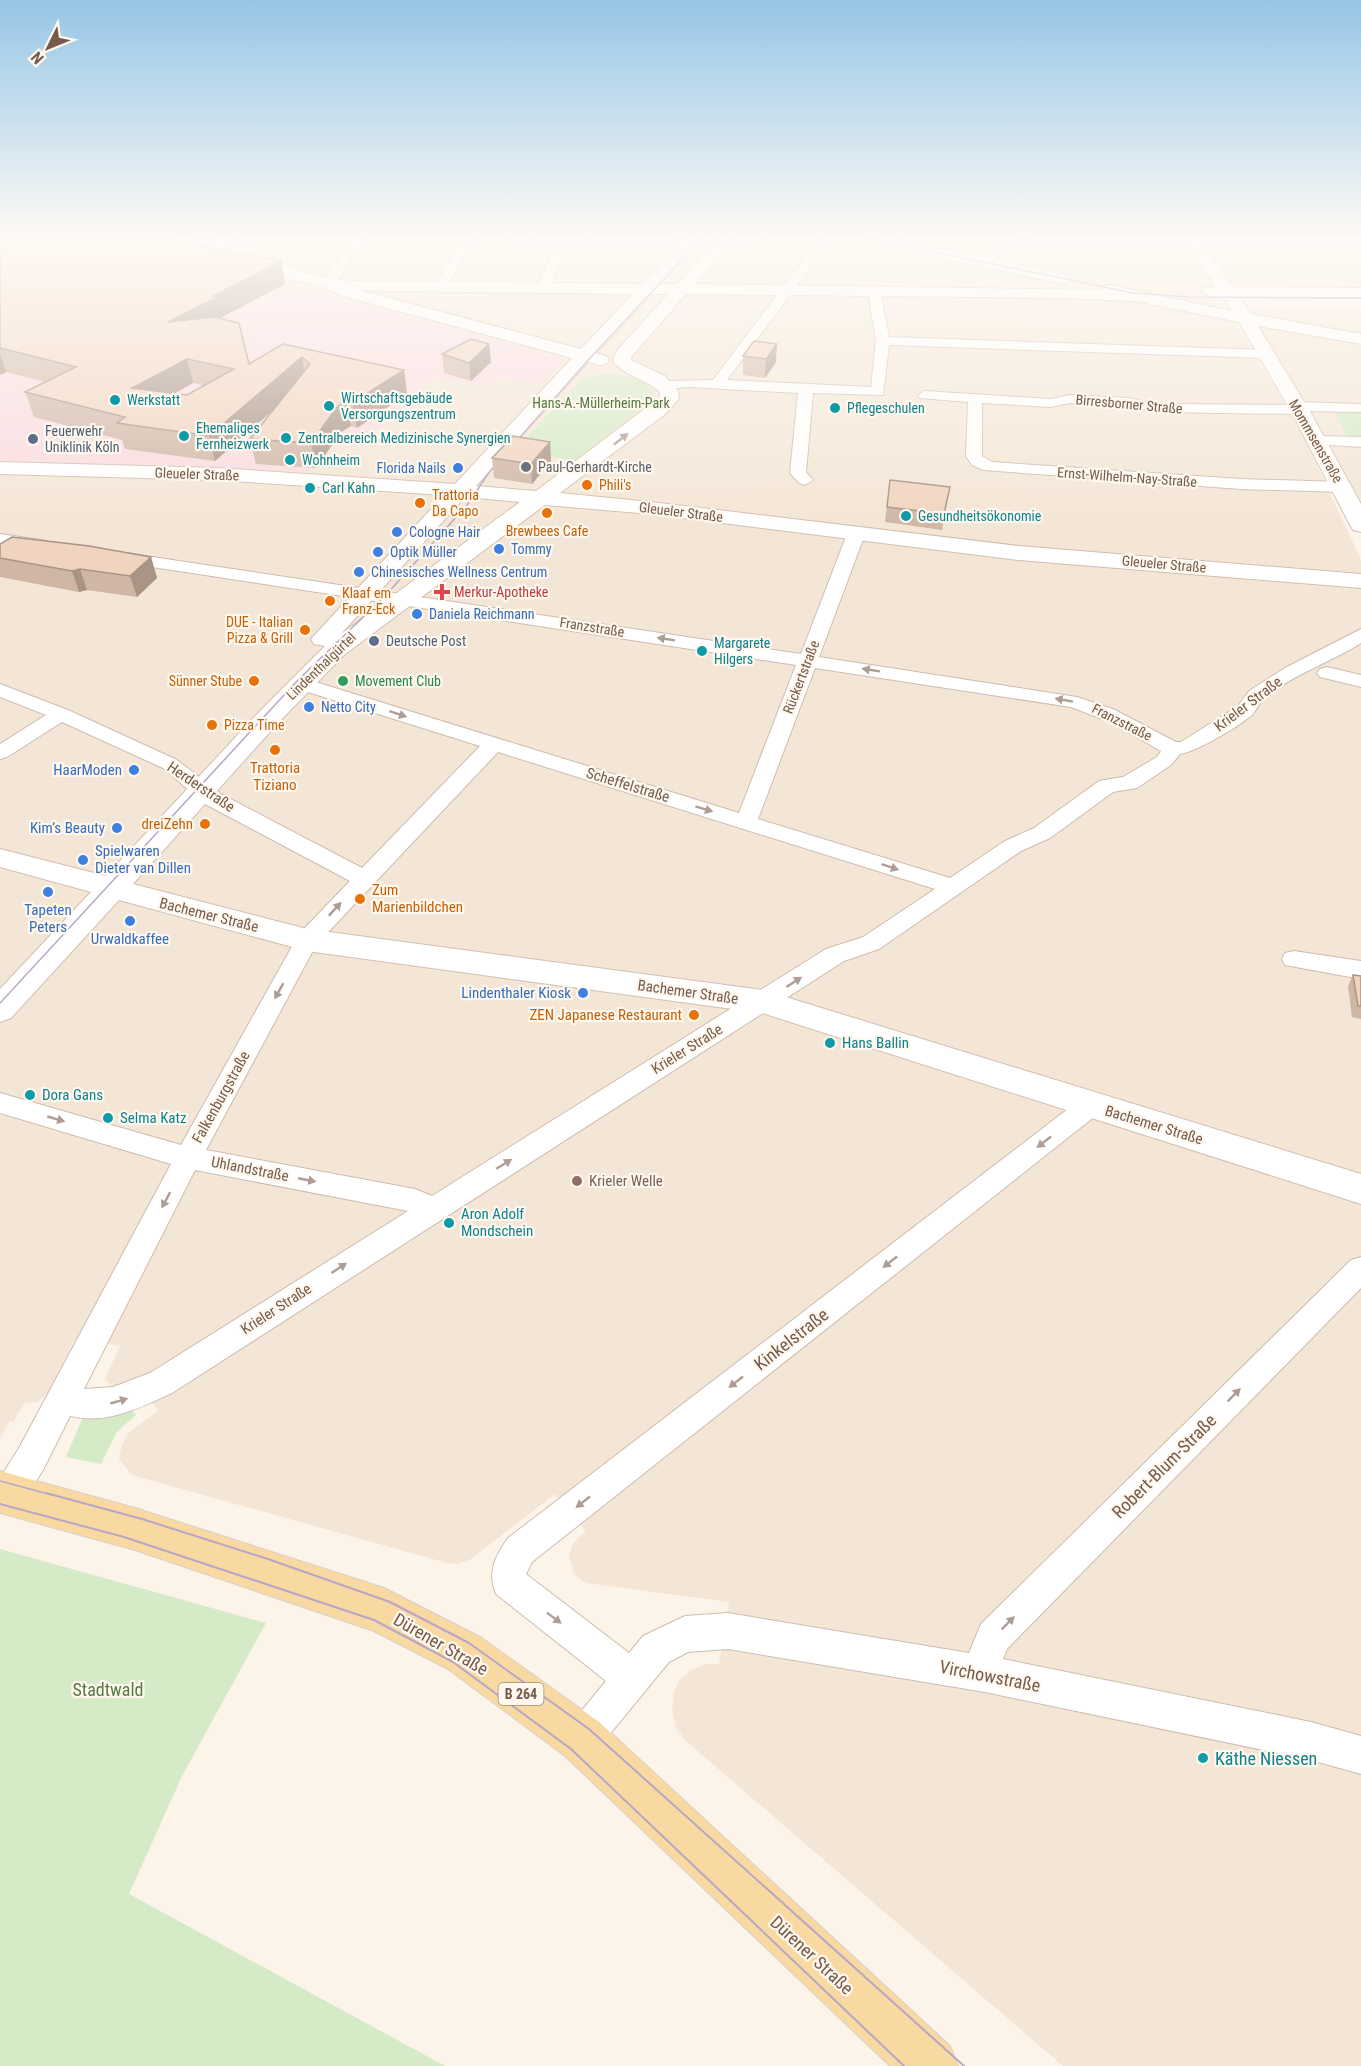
<svg xmlns="http://www.w3.org/2000/svg" width="1361" height="2066" viewBox="0 0 1361 2066" font-family="'Roboto Condensed',sans-serif">
	<style>
		.residential { fill: #f4e6d6 }
		.medical { fill: #fadbdf }
		.green { fill: #d5eac6 }
		.lines { fill: none; stroke-linecap: round; stroke-linejoin: round }
		.street-casing { stroke: #cebcae; stroke-width: 2 }
		.secondary-casing { stroke: #d3beae; stroke-width: 2 }
		.primary-casing { stroke: #d9d1cd; stroke-width: 2 }
		.street { fill: #fff; fill-rule: evenodd }
		.secondary { fill: #fff; fill-rule: evenodd }
		.primary { fill: #f8d9a2; fill-rule: evenodd }
		.tram-far1 { stroke: #b7a6c6; stroke-width: 1.5 }
		.tram { stroke: #b7a6c6; stroke-width: 2 }
		.wall { fill: #cfb6a5; fill-rule: evenodd }
		.shaded-wall { fill: #a99486 }
		.building { fill: #f1d4c0; stroke: #a99486; stroke-width: 1.5; fill-rule: evenodd }
		.oneway { fill: #ad9d94 }
		.culture-dot { fill: #0f9aa8; stroke: #fff8ee; stroke-width: 2 }
		.service-dot { fill: #5c6f8a; stroke: #fff8ee; stroke-width: 2 }
		.worship-dot { fill: #6b7280; stroke: #fff8ee; stroke-width: 2 }
		.shop-dot { fill: #3f7fe0; stroke: #fff8ee; stroke-width: 2 }
		.food-dot { fill: #e8710a; stroke: #fff8ee; stroke-width: 2 }
		.health-dot { fill: #e0444e; stroke: #fff8ee; stroke-width: 2 }
		.leisure-dot { fill: #2e9e5b; stroke: #fff8ee; stroke-width: 2 }
		.education-dot { fill: #8d6e63; stroke: #fff8ee; stroke-width: 2 }
		.labels { text-anchor: middle; dominant-baseline: central; stroke-width: 4.5; stroke-linejoin: round; paint-order: stroke }
		.far-culture-label { font-size: 14px; fill: #0d838f; stroke: #fff8ee; text-anchor: start }
		.far-park-label { font-size: 14px; fill: #547b44; stroke: #fff8ee }
		.far-street-label { font-size: 14px; fill: #765b4c; stroke: #fff8ee }
		.far-service-label { font-size: 14px; fill: #4e5e75; stroke: #fff8ee; text-anchor: start }
		.far-worship-label { font-size: 14px; fill: #5b616d; stroke: #fff8ee; text-anchor: start }
		.far-shop-label { font-size: 14px; fill: #366cbe; stroke: #fff8ee; text-anchor: start }
		.far-food-label { font-size: 14px; fill: #c56008; stroke: #fff8ee; text-anchor: start }
		.far-health-label { font-size: 14px; fill: #be3a42; stroke: #fff8ee; text-anchor: start }
		.far-leisure-label { font-size: 14px; fill: #27864d; stroke: #fff8ee; text-anchor: start }
		.shield { fill: #fff8ee; stroke: #9f8a7d; stroke-width: 1.5 }
		.shield-label { font-size: 14px; font-weight: bold; fill: #765b4c }
		.street-label { font-size: 15px; fill: #765b4c; stroke: #fff8ee }
		.food-label { font-size: 15px; fill: #c56008; stroke: #fff8ee; text-anchor: end }
		.shop-label { font-size: 15px; fill: #366cbe; stroke: #fff8ee; text-anchor: end }
		.culture-label { font-size: 15px; fill: #0d838f; stroke: #fff8ee; text-anchor: start }
		.education-label { font-size: 15px; fill: #785e54; stroke: #fff8ee; text-anchor: start }
		.near-street-label { font-size: 18px; fill: #765b4c; stroke: #fff8ee }
		.near-park-label { font-size: 18px; fill: #547b44; stroke: #fff8ee }
		.near-culture-label { font-size: 18px; fill: #0d838f; stroke: #fff8ee; text-anchor: start }
	</style>
	<rect width="100%" height="100%" fill="#fcf4e8"/>
	<g class="residential">
		<polygon points="0,238 1361,238 1361,294 1211,289 1235,321 1303,435 1361,560 1361,2066 1063,2066 686,1741 676,1728 672,1708 674,1692 679,1681 691,1670 706,1664 719,1664 729,1602 586,1583 574,1574 569,1557 573,1543 586,1531 555,1494 471,1559 458,1564 447,1563 132,1475 119,1459 121,1448 127,1434 158,1411 135,1378 122,1386 110,1385 105,1379 120,1346 76,1338 47,1394 37,1402 25,1403 13,1422 10,1421 0,1439"/>
		<polygon points="1243,309 1361,310 1361,516"/>
	</g>
	<polygon class="medical" points="0,238 220,258 288,282 561,359 564,362 543,384 497,377 489,385 431,378 381,428 328,448 313,472 219,467 0,462"/>
	<g class="green">
		<path d="M604,374C622,375 645,376 654,393L651,401L574,461L516,449L583,378Z"/>
		<polygon points="1334,412 1361,413 1361,438 1348,437"/>
		<path d="M131,1409L136,1415L117,1432L101,1464L66,1457L83,1417C102,1419 115,1417 131,1409Z"/>
		<polygon points="0,1549 266,1623 182,1776 129,1894 445,2066 0,2066"/>
	</g>
	<g class="lines">
		<defs>
			<g id="street">
				<polygon points="220,238 234,238 217,250 209,250 209,244"/>
				<polygon points="354,238 366,238 333,286 323,286 322,283"/>
				<polygon points="462,238 474,238 446,289 436,289 435,286"/>
				<polygon points="532,238 571,238 548,291 538,291 537,288 557,242 538,242"/>
				<path d="M591,238C607,237 684,235 693,243L687,247L597,242Z"/>
				<polygon points="820,238 832,238 727,380 871,387 876,341 868,291 874,287 880,291 889,337 1266,350 1273,354 1266,358 889,345 883,395 813,393 806,472 813,480 805,485 799,483 790,473 798,393 689,387 664,389 657,385 664,381 713,380"/>
				<polygon points="1010,238 1024,238 987,264 979,264 977,261 979,258"/>
				<polygon points="1186,238 1361,238 1361,243 1191,243 1187,242"/>
				<polygon points="925,391 1051,399 1069,395 1129,398 1155,404 1289,405 1296,402 1361,404 1361,412 1305,411 1298,414 1155,412 1129,406 1069,403 1051,407 982,403 982,456 992,462 1241,479 1342,482 1350,487 1342,492 1241,489 983,470 972,465 966,456 968,402 920,398 918,395"/>
				<polygon points="1317,436 1361,437 1361,447 1312,444 1309,441 1312,438"/>
				<path d="M856,529L862,530L865,534L819,657L1077,697L1113,709L1176,742H1181L1238,706L1249,691L1285,668L1361,629V643C1330,663 1292,674 1264,699C1259,703 1257,709 1253,714C1240,726 1196,752 1180,754L1171,765L1137,788L1113,792L1050,838L1021,851L879,949L844,961L172,1393C140,1408 106,1425 70,1416L43,1470L21,1505L9,1510L0,1506V1478L19,1448L171,1164L0,1113V1093L181,1145L299,934L350,881L205,804L163,768L62,722L7,757L0,759V744L46,715L0,697V684L68,710L177,760L221,794L362,868L480,746L295,688L292,684L295,680H309L739,813L796,665L119,562L113,561L110,557L113,553L119,552L801,654L847,534L850,530ZM815,668L1071,707L1112,723L1161,751L1157,757L1123,777L1099,781L1034,828L1005,841L950,878L758,819ZM498,752L935,889L863,937L826,949L432,1196L415,1189L206,1150L316,945ZM195,1170L408,1211L150,1373L113,1387L84,1389Z"/>
				<polygon points="0,534 41,540 47,541 50,545 47,549 41,550 0,544"/>
				<polygon points="1327,667 1361,675 1361,687 1320,677 1317,673 1320,669"/>
				<polygon points="1294,951 1361,961 1361,979 1285,965 1282,959 1285,953"/>
				<path d="M1090,1096L1099,1099L1103,1106L1099,1113L532,1562L526,1574L629,1653L643,1636L685,1616L728,1613L969,1653L981,1624L1351,1260L1361,1257V1288L1007,1649L1003,1659L1311,1722L1361,1736V1774L1311,1760L985,1692L728,1649L688,1652L669,1662L595,1752L582,1758L569,1752L563,1739L569,1726L606,1681L496,1594C487,1573 495,1556 508,1538L1081,1099Z"/>
			</g>
			<g id="secondary">
				<path d="M172,238C223,233 276,269 326,278C363,284 403,281 440,282C507,282 575,283 642,284L685,238H700L660,284H677L719,238H734L695,284L1102,290L1104,286L1110,285L1232,311L1223,297H1210L1202,292L1204,288L1216,287L1182,238H1198L1233,287L1361,288V298L1240,297L1251,314L1361,334V344L1258,326L1312,415L1361,504V532L1353,530L1350,525L1293,415L1239,322L1135,301L1061,298L686,294L631,357V360L665,376L678,391L679,399L664,415L560,493L651,502L1019,546L1361,574V588L1019,560L651,514L545,505L344,655L279,722L133,884L307,929L763,990L1361,1174V1204L762,1013L307,951L119,900L11,1018L0,1022V989L91,892L0,867V849L106,876L261,710L325,646L314,644L311,639L444,495L217,480L0,474V462L217,468L455,484L572,358L343,296L322,287L281,277L247,263L175,241ZM359,290L386,291L633,294L581,349ZM651,294H668L616,352L613,361C624,376 646,379 660,392L659,398L536,491L476,486L588,362L600,365L606,364L609,360L606,356L596,353ZM465,497L520,502L341,634Z"/>
				<polygon points="864,238 892,238 1063,274 1071,279 1063,284 872,243"/>
			</g>
			<polygon id="primary" points="0,1471 135,1508 384,1588 480,1637 599,1722 950,2046 958,2066 890,2066 565,1756 448,1669 374,1631 135,1550 0,1513"/>
		</defs>
		<use href="#street" class="street-casing"/>
		<use href="#secondary" class="secondary-casing"/>
		<use href="#primary" class="primary-casing"/>
		<use href="#street" class="street"/>
		<use href="#secondary" class="secondary"/>
		<use href="#primary" class="primary"/>
		<g class="tram-far1">
			<polyline points="868,238 1133,293 1188,297 1361,298"/>
			<polyline points="0,1003 297,681 385,596 467,505 490,471 591,357 702,238"/>
			<polyline points="0,1481 52,1495"/>
		</g>
		<g class="tram">
			<polyline points="46,1493 142,1519 268,1559 390,1602 469,1643 589,1729 964,2066"/>
			<polyline points="0,1504 124,1537 374,1620 453,1662 571,1749 904,2066"/>
		</g>
	</g>
	<g class="wall">
		<path d="M0,238L281,261L285,284L222,317L249,364L283,344L404,370L407,394L357,428L351,426L341,432L316,468L256,464L250,439L271,412L215,461L125,449L122,440L34,417L25,392L46,382L6,372L0,375ZM193,383L205,386L187,395L174,394Z"/>
		<polygon points="754,341 776,362 765,378 743,375 743,356"/>
		<polygon points="489,344 491,362 471,381 444,373 442,354"/>
		<polygon points="550,442 551,461 532,484 494,478 492,458"/>
		<polygon points="890,480 947,502 942,530 885,522"/>
		<polygon points="0,544 151,557 157,578 137,597 87,590 79,592 0,577"/>
		<polygon points="1353,975 1361,976 1361,1019 1352,1017 1348,986"/>
	</g>
	<g class="shaded-wall">
		<polygon points="281,261 285,284 222,317 223,320 168,322 213,296"/>
		<polygon points="489,344 491,362 471,381 469,363"/>
		<polygon points="777,344 776,362 765,378 766,359"/>
		<polygon points="0,353 6,372 0,375"/>
		<polygon points="302,357 306,381 215,461 209,436"/>
		<polygon points="187,359 193,383 139,413 132,388"/>
		<polygon points="404,370 407,394 357,428 352,403"/>
		<polygon points="346,401 351,426 341,432 316,468 311,443 337,407"/>
		<polygon points="550,442 551,461 532,484 531,464"/>
		<polygon points="151,557 157,578 137,597 130,576"/>
		<polygon points="80,569 87,590 79,592 72,571"/>
	</g>
	<g class="building">
		<path d="M0,238H162L281,261L213,296L218,297L168,322L214,317L239,323L249,364L283,344L404,370L352,403L346,401L337,407L311,443L250,439L310,364L302,357L209,436L117,423L125,417L25,392L76,367L0,348ZM187,359L234,369L187,395L132,388Z"/>
		<polygon points="471,339 489,344 469,363 442,354"/>
		<polygon points="754,341 777,344 766,359 743,356"/>
		<polygon points="513,436 550,442 531,464 492,458"/>
		<polygon points="890,480 950,487 944,514 887,507"/>
		<polygon points="12,537 89,546 151,557 130,576 80,569 72,571 0,558 0,544"/>
		<polygon points="1353,975 1361,976 1361,1006 1358,1006"/>
	</g>
	<defs><path id="oneway-solid" d="M-6-.8H1V-3.2L6.5 0L1 3.2V.8H-6Z" transform="scale(1.5)"/></defs>
	<g class="oneway">
		<use href="#oneway-solid" transform="translate(621 439) rotate(-38)"/>
		<use href="#oneway-solid" transform="translate(666 639) rotate(-171)"/>
		<use href="#oneway-solid" transform="translate(871 670) rotate(-171)"/>
		<use href="#oneway-solid" transform="translate(1064 700) rotate(-170)"/>
		<use href="#oneway-solid" transform="translate(398 714) rotate(18)"/>
		<use href="#oneway-solid" transform="translate(704 809) rotate(17)"/>
		<use href="#oneway-solid" transform="translate(890 867) rotate(18)"/>
		<use href="#oneway-solid" transform="translate(335 909) rotate(-47)"/>
		<use href="#oneway-solid" transform="translate(794 982) rotate(-33)"/>
		<use href="#oneway-solid" transform="translate(279 991) rotate(119)"/>
		<use href="#oneway-solid" transform="translate(56 1119) rotate(16)"/>
		<use href="#oneway-solid" transform="translate(1044 1142) rotate(142)"/>
		<use href="#oneway-solid" transform="translate(504 1164) rotate(-32)"/>
		<use href="#oneway-solid" transform="translate(307 1180) rotate(11)"/>
		<use href="#oneway-solid" transform="translate(166 1200) rotate(118)"/>
		<use href="#oneway-solid" transform="translate(890 1262) rotate(142)"/>
		<use href="#oneway-solid" transform="translate(339 1268) rotate(-33)"/>
		<use href="#oneway-solid" transform="translate(736 1382) rotate(142)"/>
		<use href="#oneway-solid" transform="translate(1234 1395) rotate(-45)"/>
		<use href="#oneway-solid" transform="translate(119 1401) rotate(-16)"/>
		<use href="#oneway-solid" transform="translate(583 1502) rotate(142)"/>
		<use href="#oneway-solid" transform="translate(554 1618) rotate(37)"/>
		<use href="#oneway-solid" transform="translate(1008 1623) rotate(-45)"/>
	</g>
	<linearGradient id="sky" x2="0" y2="1"><stop stop-color="#96c6e7"/><stop offset="0.45" stop-color="#fefaf5"/><stop offset="1" stop-color="#fefaf5" stop-opacity="0"/></linearGradient>
	<rect width="1361" height="527" fill="url(#sky)"/>
	<g class="culture-dot">
		<circle cx="115" cy="400" r="6"/>
		<circle cx="329" cy="406" r="6"/>
		<circle cx="835" cy="408" r="6"/>
		<circle cx="184" cy="436" r="6"/>
		<circle cx="286" cy="438" r="6"/>
		<circle cx="290" cy="460" r="6"/>
		<circle cx="310" cy="488" r="6"/>
		<circle cx="906" cy="516" r="6"/>
		<circle cx="702" cy="651" r="6"/>
		<circle cx="830" cy="1043" r="6"/>
		<circle cx="30" cy="1095" r="6"/>
		<circle cx="108" cy="1118" r="6"/>
		<circle cx="449" cy="1223" r="6"/>
		<circle cx="1203" cy="1758" r="6"/>
	</g>
	<g class="service-dot">
		<circle cx="33" cy="439" r="6"/>
		<circle cx="374" cy="641" r="6"/>
	</g>
	<circle class="worship-dot" cx="526" cy="467" r="6"/>
	<g class="shop-dot">
		<circle cx="458" cy="468" r="6"/>
		<circle cx="397" cy="532" r="6"/>
		<circle cx="499" cy="549" r="6"/>
		<circle cx="378" cy="552" r="6"/>
		<circle cx="359" cy="572" r="6"/>
		<circle cx="417" cy="614" r="6"/>
		<circle cx="309" cy="707" r="6"/>
		<circle cx="134" cy="770" r="6"/>
		<circle cx="117" cy="828" r="6"/>
		<circle cx="83" cy="860" r="6"/>
		<circle cx="48" cy="892" r="6"/>
		<circle cx="130" cy="921" r="6"/>
		<circle cx="583" cy="993" r="6"/>
	</g>
	<g class="food-dot">
		<circle cx="587" cy="485" r="6"/>
		<circle cx="420" cy="503" r="6"/>
		<circle cx="547" cy="513" r="6"/>
		<circle cx="330" cy="601" r="6"/>
		<circle cx="305" cy="630" r="6"/>
		<circle cx="254" cy="681" r="6"/>
		<circle cx="212" cy="725" r="6"/>
		<circle cx="275" cy="750" r="6"/>
		<circle cx="205" cy="824" r="6"/>
		<circle cx="360" cy="899" r="6"/>
		<circle cx="694" cy="1015" r="6"/>
	</g>
	<path class="health-dot" d="M439 583h6v6h6v6h-6v6h-6v-6h-6v-6h6z"/>
	<circle class="leisure-dot" cx="343" cy="681" r="6"/>
	<circle class="education-dot" cx="577" cy="1181" r="6"/>
	<g class="labels">
		<g class="far-culture-label">
			<text x="341" y="398">Wirtschaftsgebäude<tspan x="341" dy="16">Versorgungszentrum</tspan></text>
			<text x="127" y="400">Werkstatt</text>
			<text x="847" y="408">Pflegeschulen</text>
			<text x="196" y="428">Ehemaliges<tspan x="196" dy="16">Fernheizwerk</tspan></text>
			<text x="298" y="438">Zentralbereich Medizinische Synergien</text>
			<text x="302" y="460">Wohnheim</text>
			<text x="322" y="488">Carl Kahn</text>
			<text x="918" y="516">Gesundheitsökonomie</text>
			<text x="714" y="643">Margarete<tspan x="714" dy="16">Hilgers</tspan></text>
		</g>
		<g class="far-park-label">
			<text x="601" y="403">Hans-A.-Müllerheim-Park</text>
		</g>
		<g class="far-street-label">
			<text transform="translate(1129 404) rotate(5)">Birresborner Straße</text>
			<text transform="translate(1316 441) rotate(60)">Mommsenstraße</text>
			<text transform="translate(197 474) rotate(2)">Gleueler Straße</text>
			<text transform="translate(1127 477) rotate(4)">Ernst-Wilhelm-Nay-Straße</text>
			<text transform="translate(681 512) rotate(7)">Gleueler Straße</text>
			<text transform="translate(1164 564) rotate(5)">Gleueler Straße</text>
			<text transform="translate(592 627) rotate(9)">Franzstraße</text>
			<text transform="translate(321 666) rotate(-44)">Lindenthalgürtel</text>
			<text transform="translate(801 677) rotate(-69)">Rückertstraße</text>
			<text transform="translate(1122 722) rotate(27)">Franzstraße</text>
		</g>
		<g class="far-service-label">
			<text x="45" y="431">Feuerwehr<tspan x="45" dy="16">Uniklinik Köln</tspan></text>
			<text x="386" y="641">Deutsche Post</text>
		</g>
		<g class="far-worship-label">
			<text x="538" y="467">Paul-Gerhardt-Kirche</text>
		</g>
		<g class="far-shop-label">
			<text x="446" y="468" text-anchor="end">Florida Nails</text>
			<text x="409" y="532">Cologne Hair</text>
			<text x="511" y="549">Tommy</text>
			<text x="390" y="552">Optik Müller</text>
			<text x="371" y="572">Chinesisches Wellness Centrum</text>
			<text x="429" y="614">Daniela Reichmann</text>
			<text x="321" y="707">Netto City</text>
		</g>
		<g class="far-food-label">
			<text x="599" y="485">Phili's</text>
			<text x="432" y="495">Trattoria<tspan x="432" dy="16">Da Capo</tspan></text>
			<text x="547" y="531" text-anchor="middle">Brewbees Cafe</text>
			<text x="342" y="593">Klaaf em<tspan x="342" dy="16">Franz-Eck</tspan></text>
			<text x="293" y="622" text-anchor="end">DUE - Italian<tspan x="293" dy="16">Pizza &amp; Grill</tspan></text>
			<text x="242" y="681" text-anchor="end">Sünner Stube</text>
			<text x="224" y="725">Pizza Time</text>
		</g>
		<g class="far-health-label">
			<text x="454" y="592">Merkur-Apotheke</text>
		</g>
		<g class="far-leisure-label">
			<text x="355" y="681">Movement Club</text>
		</g>
		<rect class="shield" x="498.5" y="1683" width="45" height="22" rx="4.5"/>
		<g class="shield-label">
			<text x="521" y="1694">B 264</text>
		</g>
		<g class="street-label">
			<text transform="translate(1248 704) rotate(-37)">Krieler Straße</text>
			<text transform="translate(628 785) rotate(17)">Scheffelstraße</text>
			<text transform="translate(201 787) rotate(34)">Herderstraße</text>
			<text transform="translate(209 915) rotate(14)">Bachemer Straße</text>
			<text transform="translate(688 992) rotate(8)">Bachemer Straße</text>
			<text transform="translate(687 1049) rotate(-32)">Krieler Straße</text>
			<text transform="translate(221 1097) rotate(-61)">Falkenburgstraße</text>
			<text transform="translate(1154 1125) rotate(17)">Bachemer Straße</text>
			<text transform="translate(250 1169) rotate(11)">Uhlandstraße</text>
			<text transform="translate(276 1309) rotate(-33)">Krieler Straße</text>
		</g>
		<g class="food-label">
			<text x="275" y="768" text-anchor="middle">Trattoria<tspan x="275" dy="17">Tiziano</tspan></text>
			<text x="193" y="824">dreiZehn</text>
			<text x="372" y="890" text-anchor="start">Zum<tspan x="372" dy="17">Marienbildchen</tspan></text>
			<text x="682" y="1015">ZEN Japanese Restaurant</text>
		</g>
		<g class="shop-label">
			<text x="122" y="770">HaarModen</text>
			<text x="105" y="828">Kim’s Beauty</text>
			<text x="95" y="851" text-anchor="start">Spielwaren<tspan x="95" dy="17">Dieter van Dillen</tspan></text>
			<text x="48" y="910" text-anchor="middle">Tapeten<tspan x="48" dy="17">Peters</tspan></text>
			<text x="130" y="939" text-anchor="middle">Urwaldkaffee</text>
			<text x="571" y="993">Lindenthaler Kiosk</text>
		</g>
		<g class="culture-label">
			<text x="842" y="1043">Hans Ballin</text>
			<text x="42" y="1095">Dora Gans</text>
			<text x="120" y="1118">Selma Katz</text>
			<text x="461" y="1214">Aron Adolf<tspan x="461" dy="17">Mondschein</tspan></text>
		</g>
		<g class="education-label">
			<text x="589" y="1181">Krieler Welle</text>
		</g>
		<g class="near-street-label">
			<text transform="translate(791 1339) rotate(-38)">Kinkelstraße</text>
			<text transform="translate(1164 1466) rotate(-45)">Robert-Blum-Straße</text>
			<text transform="translate(441 1644) rotate(30)">Dürener Straße</text>
			<text transform="translate(990 1676) rotate(11)">Virchowstraße</text>
			<text transform="translate(812 1955) rotate(43)">Dürener Straße</text>
		</g>
		<g class="near-park-label">
			<text x="108" y="1689">Stadtwald</text>
		</g>
		<g class="near-culture-label">
			<text x="1215" y="1758">Käthe Niessen</text>
		</g>
	</g>
	<g transform="translate(48 48) rotate(227)" stroke="#fff8ee" stroke-width="4.5" paint-order="stroke">
	<path d="M0-4.5L10 22L0 15L-10 22Z" fill="#765b4c"/>
	<text y="-9" font-size="16" font-weight="bold" text-anchor="middle" fill="#765b4c">N</text>
	</g>
</svg>
